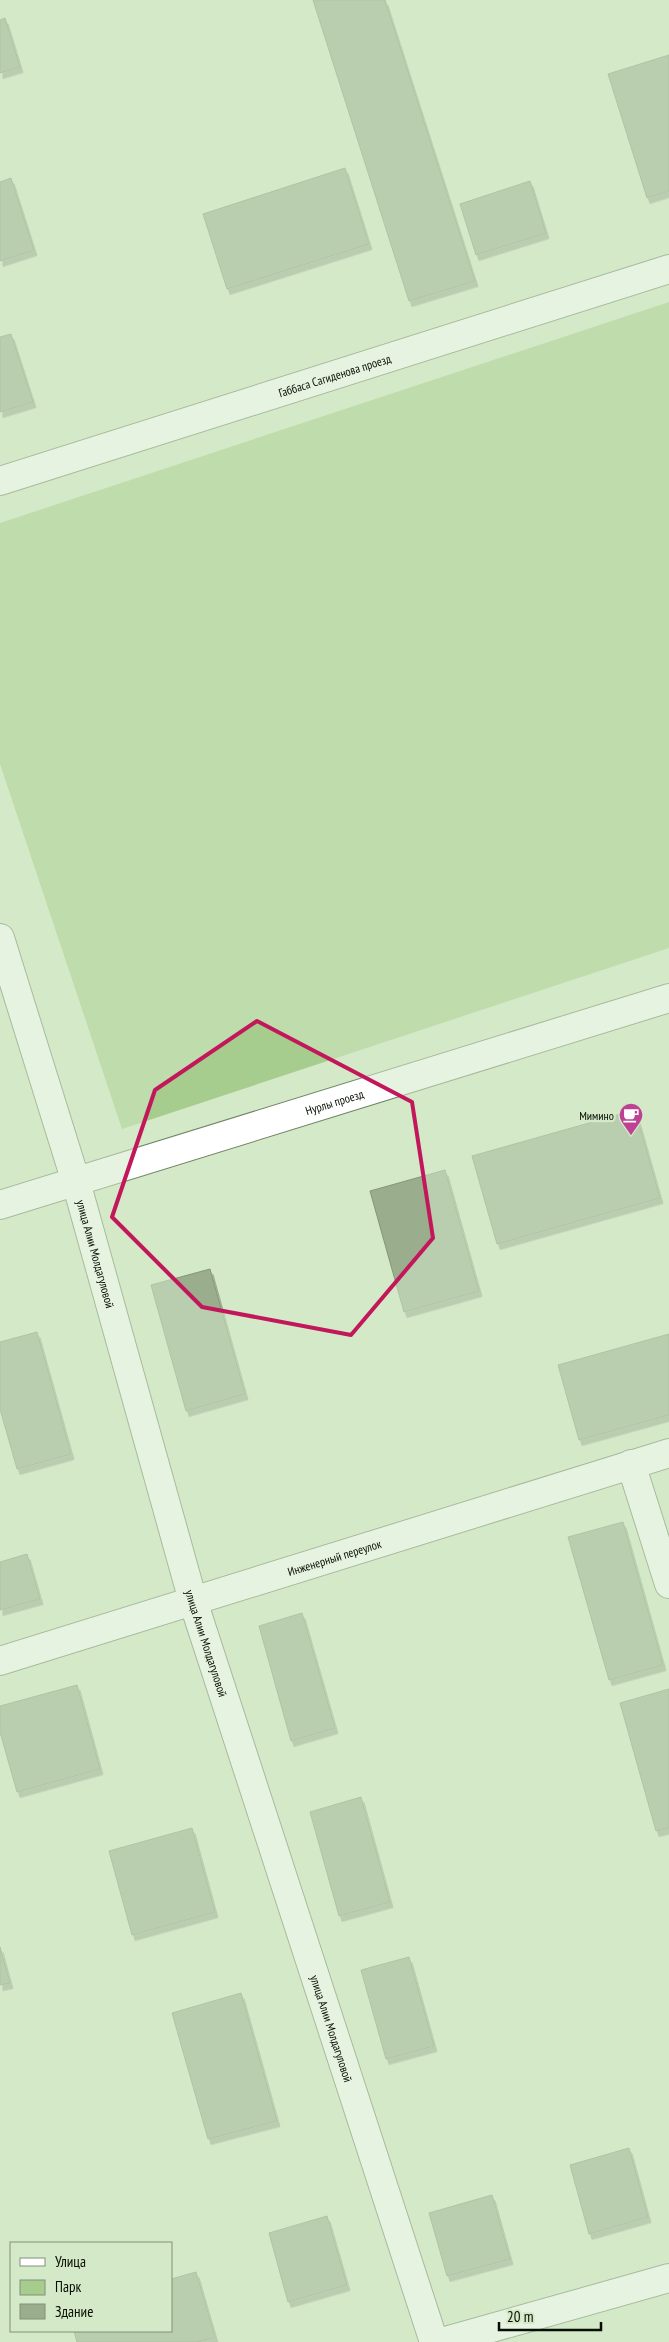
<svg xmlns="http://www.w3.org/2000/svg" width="669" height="2342" viewBox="0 0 669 2342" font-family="'PT Sans Narrow',sans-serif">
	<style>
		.green { fill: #a6cd8d }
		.building { fill: #9aae8e; stroke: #839778; filter: url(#shadow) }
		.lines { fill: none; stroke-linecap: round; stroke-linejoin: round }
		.minor-casing { stroke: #718466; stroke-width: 30 }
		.minor { stroke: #fff; stroke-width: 28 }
		.marked { fill: none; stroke: #c2185b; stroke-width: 4; stroke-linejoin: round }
		.labels { text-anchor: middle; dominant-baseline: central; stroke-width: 4.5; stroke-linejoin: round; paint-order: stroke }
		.street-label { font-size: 12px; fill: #070e04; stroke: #d4e9c8 }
		.poi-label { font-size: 12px; fill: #070e04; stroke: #d4e9c8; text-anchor: end }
	</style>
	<defs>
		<filter id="shadow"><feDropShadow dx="3" dy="5.5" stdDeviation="0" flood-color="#0004"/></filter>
	</defs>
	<rect width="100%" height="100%" fill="#d4e9c8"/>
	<polygon class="green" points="669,302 669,948 122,1129 0,764 0,523"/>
	<g class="building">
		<polygon points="313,0 385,0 475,281 409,301"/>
		<polygon points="5,18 20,67 0,73 0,20"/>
		<polygon points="669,55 669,191 647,198 608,74"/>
		<polygon points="345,168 369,244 227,289 203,214"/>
		<polygon points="11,178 34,250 0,261 0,182"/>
		<polygon points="530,181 546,233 476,255 460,204"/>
		<polygon points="11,334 33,402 0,412 0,337"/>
		<polygon points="635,1110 660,1198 497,1244 472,1156"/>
		<polygon points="445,1170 479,1291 404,1312 370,1191"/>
		<polygon points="210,1269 245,1394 186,1411 151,1285"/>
		<polygon points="37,1332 71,1454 17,1469 0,1409 0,1342"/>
		<polygon points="669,1334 669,1415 579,1440 558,1365"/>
		<polygon points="623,1522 663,1665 609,1680 568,1537"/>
		<polygon points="27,1554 40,1599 0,1610 0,1562"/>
		<polygon points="302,1613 335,1728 291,1741 259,1626"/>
		<polygon points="77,1685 100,1769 17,1792 0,1732 0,1706"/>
		<polygon points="669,1689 669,1828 656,1831 620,1703"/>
		<polygon points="361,1797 390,1902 339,1916 310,1812"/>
		<polygon points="192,1828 215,1912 132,1935 109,1851"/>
		<polygon points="0,1947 10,1983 0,1985"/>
		<polygon points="409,1957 434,2046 386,2059 361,1970"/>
		<polygon points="241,1993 277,2121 208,2139 172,2013"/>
		<polygon points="629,2148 648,2217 589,2234 570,2165"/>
		<polygon points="492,2195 510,2259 447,2276 429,2213"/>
		<polygon points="327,2216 347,2285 288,2302 269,2233"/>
		<polygon points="196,2272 215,2337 198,2342 77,2342 74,2331 171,2331 171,2279"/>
	</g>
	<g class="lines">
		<defs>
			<g id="minor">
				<path id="s1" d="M0,481L669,269"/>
				<path id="s2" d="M0,938L76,1182L193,1601L434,2342"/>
				<path id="s3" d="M0,1205L669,998"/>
				<polyline points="631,1464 669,1584"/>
				<path id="s4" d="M0,1661L669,1453"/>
				<polyline points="442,2342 669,2278"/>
			</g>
		</defs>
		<use href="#minor" class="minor-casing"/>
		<use href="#minor" class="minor"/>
	</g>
	<path d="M0 0H669V2342H0ZM257,1021L412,1102L433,1238L351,1335L202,1307L112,1217L155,1090Z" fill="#d4e9c8" fill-opacity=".55" fill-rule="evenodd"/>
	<path class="marked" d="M257,1021L412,1102L433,1238L351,1335L202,1307L112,1217L155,1090Z"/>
	<defs>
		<symbol id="cafe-pin" viewBox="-11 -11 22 30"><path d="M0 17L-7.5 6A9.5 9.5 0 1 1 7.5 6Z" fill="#be4294" stroke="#d4e9c8"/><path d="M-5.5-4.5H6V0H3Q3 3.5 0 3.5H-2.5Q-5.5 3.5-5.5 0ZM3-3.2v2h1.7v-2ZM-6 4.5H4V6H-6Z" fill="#fff"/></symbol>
	</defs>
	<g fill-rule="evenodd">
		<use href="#cafe-pin" x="617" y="1101" width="28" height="38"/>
	</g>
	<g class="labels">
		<g class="street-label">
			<text stroke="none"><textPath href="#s1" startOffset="351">Габбаса Сагиденова проезд</textPath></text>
			<text stroke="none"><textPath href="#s3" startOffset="350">Нурлы проезд</textPath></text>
			<text stroke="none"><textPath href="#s2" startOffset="330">улица Алии Молдагуловой</textPath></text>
			<text stroke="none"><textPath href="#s4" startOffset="350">Инженерный переулок</textPath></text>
			<text stroke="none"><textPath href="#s2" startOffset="735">улица Алии Молдагуловой</textPath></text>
			<text stroke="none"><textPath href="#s2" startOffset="1140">улица Алии Молдагуловой</textPath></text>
		</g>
		<g class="poi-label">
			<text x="614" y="1115">Мимино</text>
		</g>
	</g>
	<rect x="10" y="2242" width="162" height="90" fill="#d4e9c8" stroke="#82917a"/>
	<rect x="20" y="2258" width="25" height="8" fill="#ffffff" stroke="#82917a"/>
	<text x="55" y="2267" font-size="15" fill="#070e04">Улица</text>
	<rect x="20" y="2280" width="25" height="15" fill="#a6cd8d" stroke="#82917a"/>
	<text x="55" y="2292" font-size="15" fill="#070e04">Парк</text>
	<rect x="20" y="2304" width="25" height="15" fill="#9aae8e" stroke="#82917a"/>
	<text x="55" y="2317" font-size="15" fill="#070e04">Здание</text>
	<path d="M499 2322v8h102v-8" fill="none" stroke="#070e04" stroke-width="2.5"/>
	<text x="507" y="2322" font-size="15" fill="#070e04" stroke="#d4e9c8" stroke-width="4" paint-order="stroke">20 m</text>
</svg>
